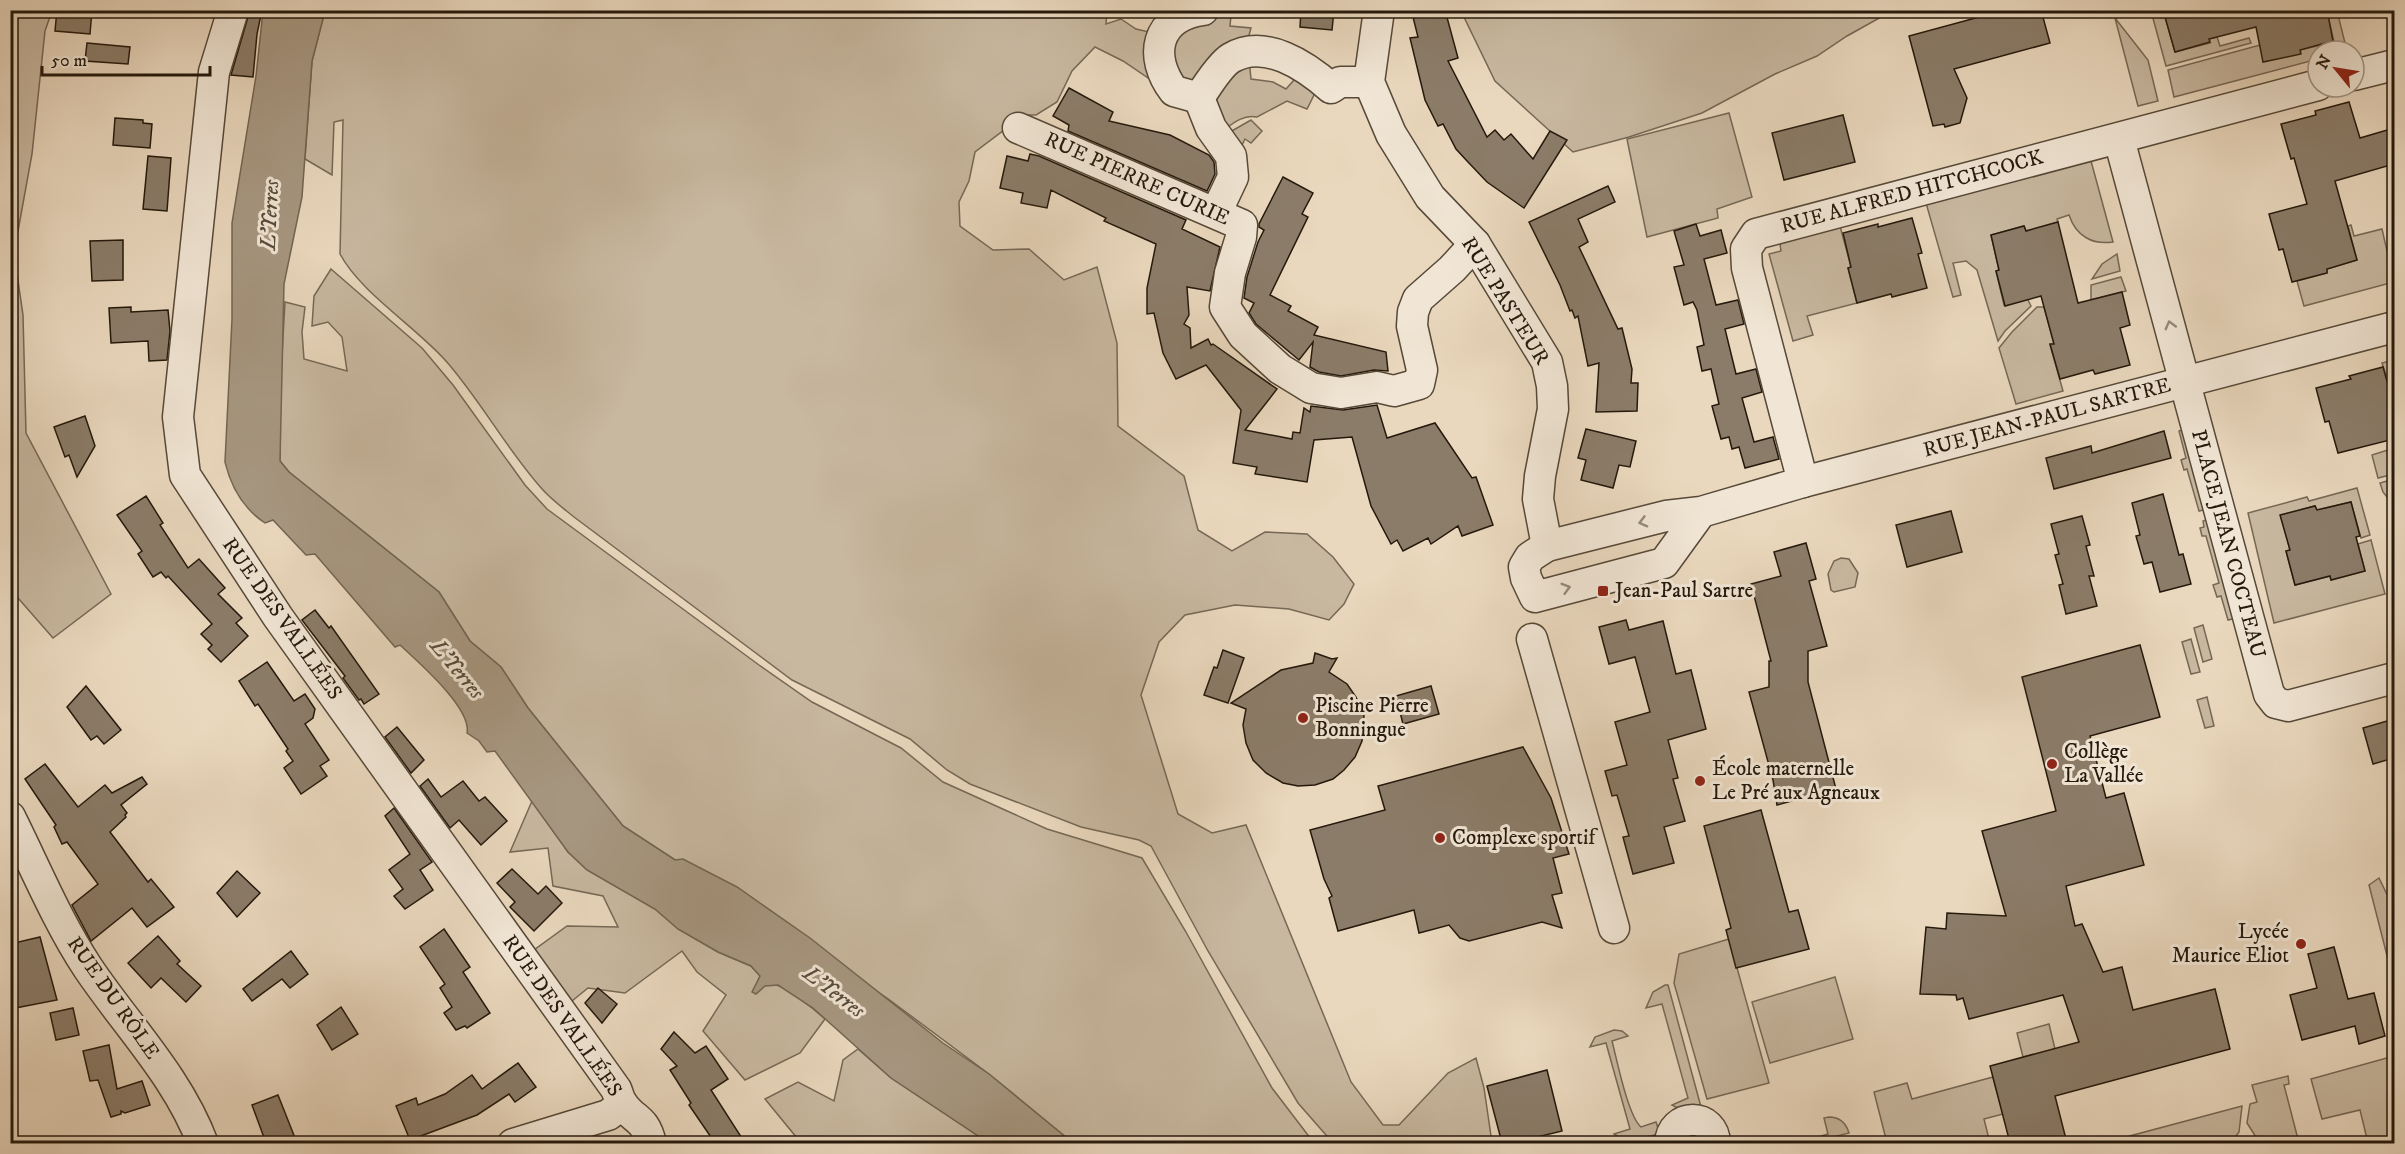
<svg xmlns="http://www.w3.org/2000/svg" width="2405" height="1154" viewBox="0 0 2405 1154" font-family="'IM FELL DW Pica',serif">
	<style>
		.green { fill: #c8b8a0; stroke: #766856; stroke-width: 1.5 }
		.water { fill: #a79781; stroke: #736552; stroke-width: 1.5 }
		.building { fill: #8b7c69; stroke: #24190c; stroke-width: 1.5 }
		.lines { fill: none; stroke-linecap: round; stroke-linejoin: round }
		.minor-casing { stroke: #564938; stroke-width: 33 }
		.minor { stroke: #f1e6d5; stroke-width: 30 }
		.oneway { stroke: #958a7b }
		.poi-dot { fill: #8f2418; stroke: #f1e6d5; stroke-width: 2 }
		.labels { text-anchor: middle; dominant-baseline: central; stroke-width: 6; stroke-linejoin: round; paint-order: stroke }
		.street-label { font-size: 21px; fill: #24190c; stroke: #f1e6d5 }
		.poi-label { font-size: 21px; fill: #24190c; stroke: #f1e6d5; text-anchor: start }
		.water-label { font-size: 22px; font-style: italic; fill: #584b3b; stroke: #f1e6d5 }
	</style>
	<rect width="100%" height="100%" fill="#ead8be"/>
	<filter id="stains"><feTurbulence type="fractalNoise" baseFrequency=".00333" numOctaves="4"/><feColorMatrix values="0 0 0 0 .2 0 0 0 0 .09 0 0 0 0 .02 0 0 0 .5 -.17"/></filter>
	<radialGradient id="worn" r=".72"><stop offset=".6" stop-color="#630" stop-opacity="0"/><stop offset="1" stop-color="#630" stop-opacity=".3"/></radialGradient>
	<g class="green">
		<path d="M1107,10L1106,24L1121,19L1136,29L1154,33L1157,84L1123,61L1095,47L1072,71L1057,102L1036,115H1024L975,152L969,181L959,202L960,226L993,250L1029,249L1064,280L1097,267L1117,343L1118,426L1184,476L1198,530L1232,551L1265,532L1307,534L1333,557L1354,584L1344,604L1329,620L1289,609L1235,605L1185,615L1159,642L1141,695L1178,814L1212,833L1246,825L1351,1082L1383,1125H1399L1448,1073L1476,1058L1484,1088L1492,1143H1333L1298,1103L1208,951L1151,846L1139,840L1081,827L970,784L947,770L910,739L792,680L574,517C563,508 552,500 543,490C507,450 481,401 446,361C416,327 360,292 340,254L343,120L334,122L332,175L305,159L312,61L325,11Z"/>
		<polygon points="10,11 52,11 45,31 32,154 14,253 23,315 26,433 111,594 53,638 11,590"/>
		<polygon points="1461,11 1916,11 1881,17 1847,36 1817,56 1775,74 1702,113 1629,137 1573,152 1495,81"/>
		<polygon points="2151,11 2159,11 2161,18 2165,17 2175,52 2210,43 2209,39 2217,37 2220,46 2249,38 2251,43 2166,66"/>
		<polygon points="2327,11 2337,11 2347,51 2318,51 2318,59 2174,97 2168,70 2260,45 2300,50 2334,42"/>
		<polygon points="1231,15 1230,26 1251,28 1248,39 1198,85 1169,75 1165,44 1200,16"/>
		<polygon points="2115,18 2148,60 2158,101 2138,106"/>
		<path d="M1249,59L1251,79L1273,82L1286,89L1302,71L1314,88V95L1307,109L1287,101L1257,117C1243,114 1232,124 1221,132L1213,118L1218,85Z"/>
		<polygon points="1729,113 1752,197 1717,209 1718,218 1647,237 1627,139"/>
		<polygon points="1251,120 1262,131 1251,143 1245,139 1242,145 1223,136"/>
		<path d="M2091,161L2113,242C2092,245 2076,236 2069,215L2057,219L2058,222L2026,231L2024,226L1991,235L1999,270L1996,271L2004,305L2027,298L2031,306L2005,331L1998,341L1977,270L1966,261L1953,263L1961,295L1953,297L1926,203Z"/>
		<polygon points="2351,225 2354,236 2382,229 2394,282 2304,306 2297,281 2327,273 2327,269 2357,260 2348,226"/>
		<polygon points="1840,226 1851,267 1848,268 1857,303 1807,316 1813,335 1793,341 1769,254 1781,251 1780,244"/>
		<polygon points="2117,254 2120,271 2092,279 2102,264"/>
		<polygon points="331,269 422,348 453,385 525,485 547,509 759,665 812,702 901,748 943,782 1047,829 1142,858 1186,932 1272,1088 1314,1143 1073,1143 989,1074 887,998 623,826 528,708 501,667 470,641 439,592 289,472 280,461 280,391 285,302 305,307 302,332 304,359 347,371 342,337 328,322 312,326 314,296"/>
		<polygon points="2121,277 2126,291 2091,300 2091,285"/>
		<polygon points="2037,307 2044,307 2054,344 2050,345 2063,391 2016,404 1999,348 2012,332"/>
		<polygon points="2394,360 2394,403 2387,385 2389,384 2382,363"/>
		<polygon points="2189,428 2211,508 2199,511 2187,469 2184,470 2181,460 2186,458 2179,431"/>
		<polygon points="2394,448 2394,474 2378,478 2372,455"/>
		<polygon points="2394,479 2394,506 2383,492 2380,483"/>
		<polygon points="2357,488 2370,535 2361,538 2351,502 2317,510 2315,506 2281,515 2290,550 2286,551 2295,585 2330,576 2331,580 2365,571 2358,544 2371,540 2385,594 2274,623 2248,513 2307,497 2309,501"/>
		<polygon points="2213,518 2241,617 2228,620 2221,596 2217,597 2213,585 2219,583 2206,536 2202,536 2200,528 2204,527 2203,521"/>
		<polygon points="1841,558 1849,559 1858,573 1855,587 1834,592 1831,590 1828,574 1834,561"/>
		<polygon points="2203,625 2212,659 2203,662 2194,628"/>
		<polygon points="2191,639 2200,672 2191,674 2182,642"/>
		<polygon points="2207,697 2214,726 2205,728 2197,700"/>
		<path d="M532,801L568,852L587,870L655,909L678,929L718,952L751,966L760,976L757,984C764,986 770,984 776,985C787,987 816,1011 825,1019L800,1053L745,1080L703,1031L726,995L697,972L682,951L625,993L588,988L572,1001L534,950L567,926L618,927L603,896L553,886L548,848L510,852Z"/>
		<polygon points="2379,878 2394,909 2394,983 2369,885"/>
		<polygon points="1729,939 1769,1083 1707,1099 1674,983 1679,954"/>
		<polygon points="1835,977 1853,1039 1770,1063 1752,1002"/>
		<polygon points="1665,985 1668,985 1701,1107 1681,1110 1672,1105 1688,1098 1662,1004 1646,1008 1653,992"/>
		<polygon points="2049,1024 2055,1049 2023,1057 2017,1033"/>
		<path d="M1614,1030L1622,1031L1628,1036L1612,1041C1617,1060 1628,1116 1641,1127L1656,1122L1660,1134L1625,1141L1614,1134L1630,1129L1606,1043L1590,1047L1595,1037Z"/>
		<polygon points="858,1049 891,1078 989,1143 811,1143 797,1138 765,1099 798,1082 834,1101 843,1060"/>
		<polygon points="2394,1056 2394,1143 2368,1143 2360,1110 2322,1119 2311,1079"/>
		<polygon points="2288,1076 2289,1084 2284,1085 2299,1143 2257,1143 2256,1137 2247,1123 2250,1104 2257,1102 2252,1085"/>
		<polygon points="1993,1077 2003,1114 1984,1119 1990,1143 1887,1143 1874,1092 1907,1083 1912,1099"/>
		<polygon points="2242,1106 2239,1132 2231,1143 2110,1143 2111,1141"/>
		<path d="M1829,1117C1840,1117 1846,1123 1849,1133L1833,1137L1834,1143L1811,1139L1828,1134L1824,1118Z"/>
	</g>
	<path class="water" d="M263,11H325L312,61L302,197L284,284L280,461L289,472L439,592L470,641L501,667L528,708L623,826L675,860L683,859L737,887L810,938L943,1043L989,1074L1073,1143H989L891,1078L813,1008L778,985L765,986L756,994L752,992L760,976L751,966L718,952L678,929L655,909L587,870L568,852L495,751L487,752L479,741L467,733C472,708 417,661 400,645L395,647L315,554L306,555L273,520L265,523C244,509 231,487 225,462L232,319V223L256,76Z"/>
	<g class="building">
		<polygon points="57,10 92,10 90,34 55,31"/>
		<polygon points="250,10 262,10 257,34 253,77 231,75"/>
		<polygon points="1301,10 1334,10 1332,30 1300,27"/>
		<polygon points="1440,10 1445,10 1458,58 1448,61 1487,137 1495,130 1504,140 1511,134 1533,159 1550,131 1567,140 1524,208 1487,182 1468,162 1456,149 1443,124 1438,126 1425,100 1410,38 1418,37 1413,17"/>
		<polygon points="2005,10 2041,10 2050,43 1954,69 1967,98 1960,123 1945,127 1944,124 1933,126 1909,36"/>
		<polygon points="2163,10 2327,10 2333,41 2300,50 2301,54 2263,62 2256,27 2209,39 2210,42 2175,52"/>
		<polygon points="87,43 130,47 128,64 85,61"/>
		<polygon points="1069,88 1113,112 1109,121 1170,135 1209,155 1214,162 1215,174 1207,191 1068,131 1069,125 1053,116"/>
		<polygon points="2349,102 2360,138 2394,128 2394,164 2335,181 2357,260 2327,269 2327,273 2292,282 2283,249 2279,250 2269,214 2307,204 2294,158 2291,159 2281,124 2316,115 2315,111"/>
		<polygon points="1843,115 1855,162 1784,180 1772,133"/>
		<polygon points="115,118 143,120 143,123 152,124 150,148 113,145"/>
		<polygon points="1030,154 1039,156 1186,220 1182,229 1220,247 1210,291 1187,287 1189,315 1184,324 1190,328 1191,348 1208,339 1211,345 1213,344 1277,389 1245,430 1292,439 1293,432 1300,433 1304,408 1310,412 1311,406 1343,410 1377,405 1387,438 1435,423 1472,478 1476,477 1493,525 1462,536 1458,526 1431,544 1428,538 1403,551 1397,540 1391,544 1371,506 1352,437 1314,440 1307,482 1255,474 1257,467 1233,463 1241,410 1206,365 1176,379 1163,353 1154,313 1147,314 1147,288 1156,244 1104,221 1106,218 1051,190 1047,208 1021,203 1023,193 1000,188 1007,156 1028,161"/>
		<polygon points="148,156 171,158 167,211 143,209"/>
		<polygon points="1283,177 1313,193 1302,214 1308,217 1270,295 1291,306 1288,311 1318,327 1314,335 1386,352 1388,371 1374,370 1341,376 1319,372 1310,367 1313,342 1299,360 1256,324 1249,313 1254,303 1244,298 1247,277 1258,242 1264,230 1259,227 1259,224"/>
		<polygon points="1608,186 1615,202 1578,219 1588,242 1579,247 1618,329 1622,328 1632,369 1631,383 1638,383 1637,411 1596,412 1599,363 1588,366 1578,316 1575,318 1572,310 1570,311 1560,285 1529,222"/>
		<polygon points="1912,218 1922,253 1918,254 1927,288 1892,297 1891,294 1857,303 1848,268 1851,267 1843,233 1878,224 1878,227"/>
		<polygon points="2058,222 2078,303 2122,292 2130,325 2120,328 2130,365 2095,374 2093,370 2060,379 2050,344 2054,344 2041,296 2005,306 1996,271 1999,270 1991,235 2024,226 2026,231"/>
		<polygon points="1696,224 1700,236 1721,230 1727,253 1704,259 1716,305 1738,300 1744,324 1725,329 1736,374 1756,369 1762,392 1742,398 1754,442 1773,437 1779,459 1745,468 1739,447 1732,449 1729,437 1721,439 1712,406 1719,404 1711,369 1702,371 1697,347 1704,345 1697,310 1693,302 1684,305 1674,267 1684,265 1674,231"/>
		<polygon points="123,240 123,280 92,281 90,241"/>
		<polygon points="131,307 131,312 168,310 170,331 167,360 149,361 148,341 111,343 109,308"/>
		<polygon points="2383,367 2394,406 2394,439 2338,453 2329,421 2325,422 2316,388 2351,379 2349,376"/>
		<polygon points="85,416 95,446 77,477 69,455 65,457 54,427"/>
		<polygon points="1586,429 1636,441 1630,467 1619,465 1613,488 1581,480 1586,460 1578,458"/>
		<polygon points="2164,431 2171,458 2054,489 2046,458 2091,446 2092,453"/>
		<polygon points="2163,494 2179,555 2183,554 2191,584 2160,592 2152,562 2144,564 2136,536 2140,535 2132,503"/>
		<polygon points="146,496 163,523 160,525 188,568 199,559 225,588 218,594 242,618 236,623 248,636 221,662 208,649 212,645 201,634 212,624 168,576 166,578 161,572 153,577 138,554 142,551 117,515"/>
		<polygon points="2351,502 2360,536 2356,537 2365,571 2331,580 2330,576 2295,585 2286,551 2290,550 2280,515 2315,506 2317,510"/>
		<polygon points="1951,511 1962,552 1907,567 1896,525"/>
		<polygon points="2082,516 2090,545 2086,546 2094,576 2089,576 2097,606 2066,614 2059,585 2063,584 2055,555 2059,554 2051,524"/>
		<polygon points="1806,543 1816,579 1809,581 1827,646 1808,651 1808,682 1836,789 1777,805 1773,780 1749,692 1769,687 1769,661 1771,661 1751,584 1781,576 1774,552"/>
		<polygon points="315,610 329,628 331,626 379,694 364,704 361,699 359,700 343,678 345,676 302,620"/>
		<polygon points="1626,620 1629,630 1663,621 1676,674 1691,670 1706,729 1668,740 1678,778 1673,779 1685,821 1664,827 1674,863 1633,874 1623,837 1629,836 1617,795 1612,796 1605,771 1627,765 1615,722 1650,712 1635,657 1609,664 1599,627"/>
		<polygon points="2140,645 2160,717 2090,736 2106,798 2124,793 2144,865 2066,886 2075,926 2082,924 2103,972 2122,967 2133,1010 2215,989 2230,1049 2055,1096 2067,1143 2010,1143 1990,1066 2079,1042 2063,995 1969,1019 1963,998 1957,1000 1956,995 1920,994 1926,927 1946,929 1947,913 2006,916 1982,831 2056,811 2022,677"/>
		<polygon points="1223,650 1244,658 1228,703 1204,695 1214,667 1217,668"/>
		<polygon points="1315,653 1332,659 1337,658 1329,672 1347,684 1356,697 1364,715 1362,741 1355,757 1344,770 1333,779 1315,785 1298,786 1283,783 1266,773 1253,760 1246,743 1243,725 1246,709 1231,703 1281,670 1313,663"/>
		<polygon points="267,662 294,701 305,694 315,709 313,718 305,724 329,760 320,766 327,776 301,794 284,768 293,761 286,751 288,749 258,704 255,706 239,681"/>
		<polygon points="86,686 121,730 104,744 97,736 91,740 67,707"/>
		<polygon points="1431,686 1439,714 1403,724 1396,696"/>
		<polygon points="2394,719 2394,758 2373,764 2363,728"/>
		<polygon points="397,727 424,760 411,773 385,737"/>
		<polygon points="1523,747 1551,798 1569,854 1553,858 1562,893 1552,895 1562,928 1542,922 1469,941 1460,938 1449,925 1419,933 1414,910 1338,931 1329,898 1332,896 1324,879 1310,830 1385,810 1378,786"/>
		<polygon points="45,764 78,807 105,785 112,793 142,777 147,784 121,805 127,813 125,815 126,817 110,832 148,882 151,879 174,907 147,927 132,908 91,941 72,905 98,884 67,842 62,844 54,827 56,825 25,779"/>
		<polygon points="428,779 441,797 463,781 479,801 485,797 507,821 481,845 459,820 450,828 420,786"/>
		<polygon points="394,808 432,862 420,870 433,890 405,909 394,896 403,889 389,870 410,854 385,816"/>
		<polygon points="1761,810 1789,912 1798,910 1809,949 1736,968 1726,930 1731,928 1704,826"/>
		<polygon points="512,869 538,894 546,886 562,903 534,931 510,907 515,902 497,883"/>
		<polygon points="237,871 260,893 237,917 217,893"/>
		<polygon points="444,929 470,967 463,972 490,1013 467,1028 465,1026 456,1030 444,1013 452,1007 440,988 445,984 420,947"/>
		<polygon points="158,936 180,961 177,964 201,986 186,1002 161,978 151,988 128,963"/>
		<polygon points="40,937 57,1000 10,1009 10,944"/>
		<polygon points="2334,947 2348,999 2374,993 2385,1036 2359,1044 2355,1026 2302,1040 2290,995 2317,988 2308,954"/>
		<polygon points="291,951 308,974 290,988 282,979 252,1001 243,989"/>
		<polygon points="598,988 617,1004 602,1023 585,1003"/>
		<polygon points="341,1007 358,1034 332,1050 317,1025"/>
		<polygon points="73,1008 79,1035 56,1040 50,1013"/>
		<polygon points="674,1032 695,1053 706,1046 728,1079 711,1090 745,1143 715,1143 689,1105 691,1103 670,1070 677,1066 661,1049"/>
		<polygon points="109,1045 117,1089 142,1081 150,1105 125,1113 121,1111 121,1114 111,1117 98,1080 90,1081 83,1051"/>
		<polygon points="518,1063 536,1087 515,1102 509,1094 477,1115 410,1140 396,1106 416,1098 418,1105 445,1094 472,1075 482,1089"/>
		<polygon points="1547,1070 1562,1131 1513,1143 1502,1143 1487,1086"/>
		<polygon points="278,1095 297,1143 266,1143 252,1105"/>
	</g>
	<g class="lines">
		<defs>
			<g id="minor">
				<path d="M233,10L214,72L178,417L185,475L278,617L616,1089C618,1093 619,1099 622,1103C633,1121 645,1116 651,1144"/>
				<path d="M1203,10C1155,17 1148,57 1174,91L1199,98C1206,87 1221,64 1231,58C1265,38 1306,66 1331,88L1340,82H1369"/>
				<polyline points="1379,10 1369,82 1391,134 1430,197 1475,244 1547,362 1552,386 1553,409 1540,476 1538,499 1547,546"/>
				<polyline points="2354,75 2394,65"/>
				<polyline points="1199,98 1211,128 1231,156 1233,177 1216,213"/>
				<polyline points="1018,128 1242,225 1241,237 1230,273 1225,307 1243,335 1280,369 1311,388 1341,393 1377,387 1394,391 1419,384 1422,370 1412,326 1413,312 1418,299 1452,269 1475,244"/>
				<polyline points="2119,139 2269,694 2276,703 2288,706 2394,678"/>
				<polyline points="1803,482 1747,268 1746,249 1756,234 2318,85"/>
				<polyline points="1701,512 1664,563 1535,597 1526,578 1524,567 1530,557 1547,546 1666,516 1701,512 1803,482 2394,327"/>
				<polyline points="1532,639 1614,928"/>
				<path d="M10,817C35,867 57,921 88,968C127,1026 178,1077 203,1144"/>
				<polyline points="513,1144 608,1115 622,1105"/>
				<path d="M1670,1144C1671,1112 1715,1112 1715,1144"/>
			</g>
		</defs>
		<use href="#minor" class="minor-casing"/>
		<use href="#minor" class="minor"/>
	</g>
	<defs><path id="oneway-chevron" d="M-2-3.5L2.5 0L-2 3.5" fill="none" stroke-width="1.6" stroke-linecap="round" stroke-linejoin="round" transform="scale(1.5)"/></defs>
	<g class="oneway">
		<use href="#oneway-chevron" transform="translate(2170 325) rotate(-105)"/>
		<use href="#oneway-chevron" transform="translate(1643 522) rotate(165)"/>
		<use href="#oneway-chevron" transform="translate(1566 588) rotate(-16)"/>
	</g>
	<g class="poi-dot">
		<rect x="1597" y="585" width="12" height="12" rx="3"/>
		<circle cx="1303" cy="718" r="6"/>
		<circle cx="2052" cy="764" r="6"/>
		<circle cx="1700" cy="781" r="6"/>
		<circle cx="1440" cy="838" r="6"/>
		<circle cx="2301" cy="944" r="6"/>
	</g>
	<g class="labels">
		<g class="street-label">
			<text transform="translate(1137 179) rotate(24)">RUE PIERRE CURIE</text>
			<text transform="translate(1912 192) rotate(-15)">RUE ALFRED HITCHCOCK</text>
			<text transform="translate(1505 301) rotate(58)">RUE PASTEUR</text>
			<text transform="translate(2047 418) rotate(-15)">RUE JEAN-PAUL SARTRE</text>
			<text transform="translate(2228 544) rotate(75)">PLACE JEAN COCTEAU</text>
			<text transform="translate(282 619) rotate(55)">RUE DES VALLÉES</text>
			<text transform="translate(113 998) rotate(55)">RUE DU RÔLE</text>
			<text transform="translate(562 1016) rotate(55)">RUE DES VALLÉES</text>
		</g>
		<g class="poi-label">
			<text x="1615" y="591">Jean-Paul Sartre</text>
			<text x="1315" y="706">Piscine Pierre<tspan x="1315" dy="24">Bonningue</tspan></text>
			<text x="2064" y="752">Collège<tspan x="2064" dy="24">La Vallée</tspan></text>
			<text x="1712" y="769">École maternelle<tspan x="1712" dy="24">Le Pré aux Agneaux</tspan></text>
			<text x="1452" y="838">Complexe sportif</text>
			<text x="2289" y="932" text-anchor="end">Lycée<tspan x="2289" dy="24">Maurice Eliot</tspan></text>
		</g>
		<g class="water-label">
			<text transform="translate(270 215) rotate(-87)">L'Yerres</text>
			<text transform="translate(457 669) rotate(50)">L'Yerres</text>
			<text transform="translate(834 992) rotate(37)">L'Yerres</text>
		</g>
	</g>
	<rect width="2405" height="1154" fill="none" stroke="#ead8be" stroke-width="36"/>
	<rect x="12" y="12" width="2381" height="1130" fill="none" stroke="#24190c" stroke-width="3"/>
	<rect x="18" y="18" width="2369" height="1118" fill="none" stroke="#24190c" stroke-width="1.5"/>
	<g transform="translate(2336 69) rotate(300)"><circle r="28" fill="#f1e6d5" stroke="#9f9485" stroke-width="1.5"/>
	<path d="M0-4.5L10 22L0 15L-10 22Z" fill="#8f2418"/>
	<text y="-9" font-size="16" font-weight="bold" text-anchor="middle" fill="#24190c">N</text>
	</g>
	<path d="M42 66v9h168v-9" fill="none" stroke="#24190c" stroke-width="3"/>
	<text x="51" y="66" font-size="18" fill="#24190c" stroke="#f1e6d5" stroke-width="4.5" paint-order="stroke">50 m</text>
	<rect width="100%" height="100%" filter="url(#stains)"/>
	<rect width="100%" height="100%" fill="url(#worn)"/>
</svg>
